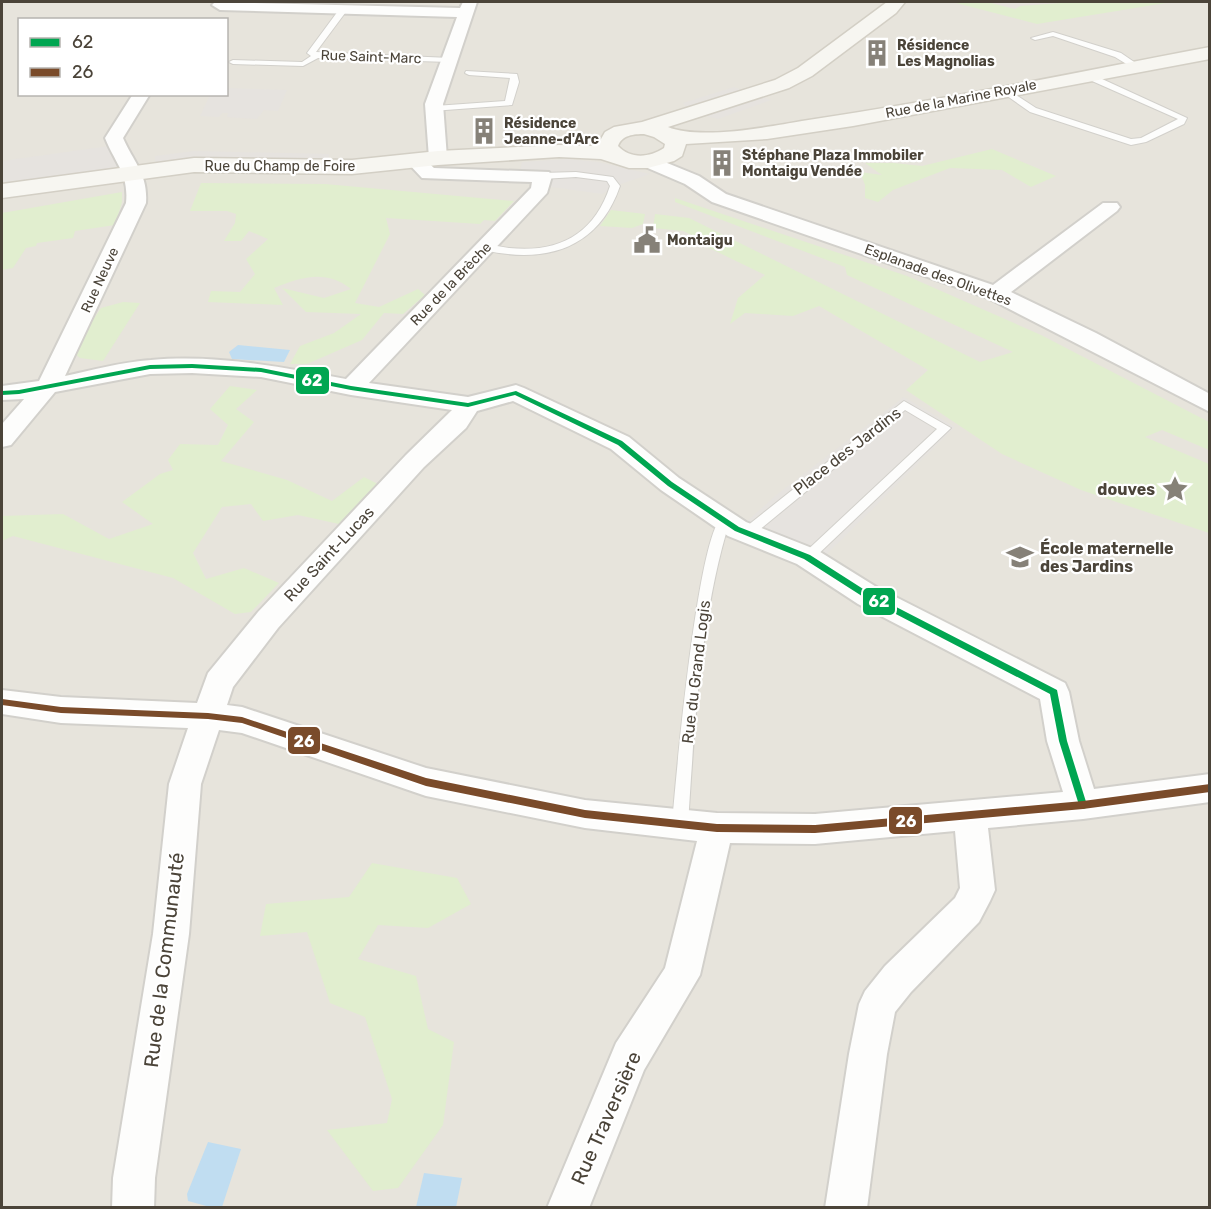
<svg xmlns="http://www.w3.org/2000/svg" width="1211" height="1209" viewBox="0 0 1211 1209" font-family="Rubik,sans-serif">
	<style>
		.residential { fill: #e7e4dc; fill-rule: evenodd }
		.green { fill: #e1eecf }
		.parking { fill: #e6e3df }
		.water { fill: #c0ddf1 }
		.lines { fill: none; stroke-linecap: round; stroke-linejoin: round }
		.lane-casing { stroke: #d2d0cb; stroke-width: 2 }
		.street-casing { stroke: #d2d0cb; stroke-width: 4 }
		.secondary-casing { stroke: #d3cfc5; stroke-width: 3 }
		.lane { fill: #fdfdfc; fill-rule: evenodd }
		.street { fill: #fdfdfc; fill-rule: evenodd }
		.secondary { fill: #f7f6f1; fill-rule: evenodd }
		.bus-1-casing { stroke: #fff; stroke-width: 4 }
		.bus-2-casing { stroke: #fff; stroke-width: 4 }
		.bus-1 { fill: #00a651; fill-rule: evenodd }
		.bus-2 { fill: #7a4b2a; fill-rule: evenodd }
		.labels { text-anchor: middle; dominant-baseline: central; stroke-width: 4.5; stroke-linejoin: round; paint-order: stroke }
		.far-poi-label { font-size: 14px; font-weight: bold; fill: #4b4439; stroke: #fff; text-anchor: start }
		.far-street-label { font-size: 14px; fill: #4b4439; stroke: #fff }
		.street-label { font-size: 16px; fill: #4b4439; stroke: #fff }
		.poi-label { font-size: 16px; font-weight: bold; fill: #4b4439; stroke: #fff; text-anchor: end }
		.near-street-label { font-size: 20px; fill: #4b4439; stroke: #fff }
		.line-badge { stroke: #fff; stroke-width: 2 }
		.badge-label { font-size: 16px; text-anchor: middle; font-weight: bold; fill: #fff }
	</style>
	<rect width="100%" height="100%" fill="#f4f2ee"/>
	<path class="residential" d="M2,2H1209V1207L2,1208ZM20,20H226V94H20Z"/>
	<g class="green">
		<polygon points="952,2 987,2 1015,9 1020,6 1074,2 1172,2 1037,24"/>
		<polygon points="992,149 1056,176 1031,187 1002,170 950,168 893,190 878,202 865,198 865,185 860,172 882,175 865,163 894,163 922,166"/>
		<path d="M201,183L325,184L514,201L495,221L484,220L480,224L386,218L390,234L355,303L379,307L418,289L425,295L403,314L384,313L362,340L307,364H290L300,346L334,333L361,314L306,312L282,288L324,298L351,289C326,269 301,277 274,288L283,305L208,302L211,291L240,292L255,274L246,259L268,239L249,231L241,241H224L235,223L236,214L227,211H190Z"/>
		<polygon points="122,192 122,202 115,225 75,231 73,238 37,243 36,246 26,248 13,268 2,270 2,213"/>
		<polygon points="675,198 907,276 1041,335 1209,422 1209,450 1162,430 1145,437 1209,464 1209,533 1081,490 1002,454 906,390 928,370 819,306 793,316 745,313 730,324 738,298 765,275 705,246 705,241 683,231 653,228 655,214 689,218 980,362 1013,352 847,275 845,267 675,202"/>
		<polygon points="611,210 645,214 643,224 632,228 600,226"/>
		<polygon points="123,302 140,303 103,361 80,358 72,351 101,308"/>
		<polygon points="230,386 257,390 236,409 254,422 221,461 287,480 332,501 364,477 378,484 339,524 298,515 263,521 251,504 222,507 193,553 206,579 244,568 279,583 251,612 235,614 173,578 13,536 2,541 2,516 63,514 109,539 153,524 122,502 160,474 173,470 168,460 180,444 218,445 228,425 210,409"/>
		<polygon points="372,863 457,878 471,904 428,928 378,925 358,959 416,976 428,1029 454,1042 443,1125 398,1188 373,1191 327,1130 387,1123 392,1099 365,1017 330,1003 307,932 260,936 266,904 349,897"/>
	</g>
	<g class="parking">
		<polygon points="734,87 771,100 718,119 691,113 683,103"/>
		<polygon points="227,88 287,90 278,111 264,110 257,119 227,117 228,113 222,113 219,117 200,116 210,95 226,94"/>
		<polygon points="116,145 130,173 2,191 2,161"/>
		<polygon points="194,151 329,154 329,168 160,169 155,163 155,156"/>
		<polygon points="567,159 598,162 650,174 615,186 602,194 552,187 542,176 519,176 522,162"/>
		<polygon points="904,397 955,427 824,557 744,524 775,496"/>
	</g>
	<g class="water">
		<polygon points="238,345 290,350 284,362 232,359 229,352"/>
		<polygon points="208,1142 241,1149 222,1207 210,1207 188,1201 187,1194"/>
		<polygon points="424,1173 462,1178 456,1207 416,1207"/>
	</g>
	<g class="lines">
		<defs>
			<g id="lane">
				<polygon points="341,7 348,9 316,52 450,58 454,60 450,62 318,58 303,66 233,64 229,62 233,60 302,62 311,56 307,53"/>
				<polygon points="1053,32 1121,53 1140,66 1133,68 1115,57 1053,36 1035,40 1031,38"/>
				<polygon points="466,71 517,74 519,82 512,105 432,111 432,107 435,106 505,101 510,78 469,75 465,73"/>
				<polygon points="1083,73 1089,73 1187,118 1184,124 1146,142 1131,145 1030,112 1000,91 1007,89 1036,108 1131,139 1141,138 1178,119 1083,77"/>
				<path d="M576,172L613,177L620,186C598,250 544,264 484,250L482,248C489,243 500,247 509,248C558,253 594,235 610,186L607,181L576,177L542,179L537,176L542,173Z"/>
				<polygon points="904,401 951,428 812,560 802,560 800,557 937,429 905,410 752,536 742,536 741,533 742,530"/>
				<path d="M724,516L730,520C701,612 694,728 688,825L686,830L680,832L674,830L672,825C675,788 698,523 724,516Z"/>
			</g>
			<g id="street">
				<polygon points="215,2 460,8 463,2 477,2 443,104 447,158 445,162 431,162 429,158 425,104 457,17 220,10 212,5"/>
				<path d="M133,94H150L123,138C134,163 148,174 146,203L65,376C93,370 122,362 151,360C216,354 282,367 346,379L531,188L532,182L422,178L406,161L408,157H422L434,168L549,172L552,176L547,193L369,383L468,397L516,385L524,388L629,437L679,478L746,522L817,550L878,588L1065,683L1069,692L1079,741L1094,789L1210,774V802L1083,819L988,828L995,890L990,901L979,922L911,992L895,1012L887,1054L867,1208H825L849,1054L859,1004L865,991L885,966L955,898L960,888L955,831L815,844L730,843L700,975L644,1070L589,1208H547L616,1043L665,968L697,841L585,828L426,796L242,733L219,730L201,784L189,934L155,1178L154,1208H112L113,1178L153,934L169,784L188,728L61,723L2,714V690L61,697L197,703L208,673L258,612L406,455L452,410L351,395L261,377L192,373L150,374L55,392L11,445L2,447V424L24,399L2,400V386L39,381L126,203C129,174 115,163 105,138ZM513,401L611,449L661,490L728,536L797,564L858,604L1040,699L1047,741L1063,792L815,814L717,813L585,800L426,768L242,707L227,705L233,687L278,628L424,467L466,428L477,411Z"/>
				<polygon points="650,156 699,176 726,194 993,285 1103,203 1117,203 1120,207 1117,211 1011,292 1096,333 1210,394 1210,412 988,298 712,202 685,184 643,166 641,162 643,158"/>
			</g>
			<path id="secondary" d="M887,2H905L896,13L812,76L789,88L668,127C699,140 768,127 802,121C939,101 1074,73 1210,47V59L853,126L767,139L686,144L682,156L674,161L648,168H629L601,159L559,157L438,165L352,174L194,172L2,198V184L194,158L352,160L438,151L559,145L597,146L605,132L614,127L642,122L775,80L798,68ZM644,134L654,137L665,144L664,148C649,158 630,159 618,146C622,135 634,134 644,134Z"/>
		</defs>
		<use href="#lane" class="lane-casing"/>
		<use href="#street" class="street-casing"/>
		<use href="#secondary" class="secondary-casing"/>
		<use href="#lane" class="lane"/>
		<use href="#street" class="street"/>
		<use href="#secondary" class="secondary"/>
		<defs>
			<polygon id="bus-1" points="192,364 261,368 351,386 468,403 516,391 518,392 622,441 672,482 739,527 810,555 871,594 1057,690 1067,741 1087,805 1086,808 1083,809 1080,808 1079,805 1059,741 1050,694 865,598 804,559 735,531 668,486 618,445 515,395 468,407 351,390 261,372 192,368 150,369 19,394 2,395 2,391 19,390 150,365"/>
			<polygon id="bus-2" points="2,699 61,707 208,713 242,717 426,778 585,810 717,824 815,825 1083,801 1210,784 1210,792 1083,809 815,833 717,832 585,818 426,786 242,723 208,719 61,713 2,705"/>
		</defs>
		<use href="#bus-1" class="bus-1-casing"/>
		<use href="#bus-2" class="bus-2-casing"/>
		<use href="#bus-1" class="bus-1"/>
		<use href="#bus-2" class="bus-2"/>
	</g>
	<defs>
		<symbol id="building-bare" viewBox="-9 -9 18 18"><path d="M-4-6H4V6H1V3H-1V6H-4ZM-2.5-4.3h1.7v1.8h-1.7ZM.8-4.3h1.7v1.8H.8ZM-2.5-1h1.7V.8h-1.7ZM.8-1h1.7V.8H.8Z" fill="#868178" stroke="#fff" stroke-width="2.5" paint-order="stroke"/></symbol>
		<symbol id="civic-bare" viewBox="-9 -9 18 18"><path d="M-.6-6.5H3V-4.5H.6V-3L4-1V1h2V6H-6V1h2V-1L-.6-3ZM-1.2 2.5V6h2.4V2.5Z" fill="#868178" stroke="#fff" stroke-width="2.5" paint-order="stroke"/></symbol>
		<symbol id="sight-bare" viewBox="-9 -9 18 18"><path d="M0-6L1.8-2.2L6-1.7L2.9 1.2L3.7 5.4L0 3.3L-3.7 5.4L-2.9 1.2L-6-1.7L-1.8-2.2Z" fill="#868178" stroke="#fff" stroke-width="2.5" paint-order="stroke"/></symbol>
		<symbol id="school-bare" viewBox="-9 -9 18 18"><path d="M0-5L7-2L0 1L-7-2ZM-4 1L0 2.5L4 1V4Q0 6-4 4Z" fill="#868178" stroke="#fff" stroke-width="2.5" paint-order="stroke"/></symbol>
	</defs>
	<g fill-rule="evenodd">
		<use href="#building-bare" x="858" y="34" width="38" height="38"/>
		<use href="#building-bare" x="465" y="112" width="38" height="38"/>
		<use href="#building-bare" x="703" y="144" width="38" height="38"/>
		<use href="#civic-bare" x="628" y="221" width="38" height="38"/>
		<use href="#sight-bare" x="1156" y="470" width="38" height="38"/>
		<use href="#school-bare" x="1001" y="538" width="38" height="38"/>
	</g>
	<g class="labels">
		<g class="far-poi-label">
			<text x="897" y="45">Résidence<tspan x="897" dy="16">Les Magnolias</tspan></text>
			<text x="504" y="123">Résidence<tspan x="504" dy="16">Jeanne-d'Arc</tspan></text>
			<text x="742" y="155">Stéphane Plaza Immobiler<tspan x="742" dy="16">Montaigu Vendée</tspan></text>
			<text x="667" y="240">Montaigu</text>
		</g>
		<g class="far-street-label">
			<text transform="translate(371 57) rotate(2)">Rue Saint-Marc</text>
			<text transform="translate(961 99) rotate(-11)">Rue de la Marine Royale</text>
			<text x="280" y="166">Rue du Champ de Foire</text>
			<text transform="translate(938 275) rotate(20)">Esplanade des Olivettes</text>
			<text transform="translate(100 280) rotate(-65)">Rue Neuve</text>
			<text transform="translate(451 284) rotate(-46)">Rue de la Brèche</text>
		</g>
		<g class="street-label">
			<text transform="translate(847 451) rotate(-38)">Place des Jardins</text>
			<text transform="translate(329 554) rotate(-47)">Rue Saint-Lucas</text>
			<text transform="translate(696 672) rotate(-83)">Rue du Grand Logis</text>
		</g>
		<g class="poi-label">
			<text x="1155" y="489">douves</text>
			<text x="1040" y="548" text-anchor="start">École maternelle<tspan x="1040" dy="18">des Jardins</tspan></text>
		</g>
		<g class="near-street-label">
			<text transform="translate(164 960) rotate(-83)">Rue de la Communauté</text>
			<text transform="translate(606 1118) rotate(-66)">Rue Traversière</text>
		</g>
	</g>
	<g class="line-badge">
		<rect x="295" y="366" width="35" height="29" rx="6" fill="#00a651"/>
		<rect x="862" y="587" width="34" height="29" rx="6" fill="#00a651"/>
		<rect x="287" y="726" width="34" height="29" rx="6" fill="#7a4b2a"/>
		<rect x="888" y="806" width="35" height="29" rx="6" fill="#7a4b2a"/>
	</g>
	<g class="badge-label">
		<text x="312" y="386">62</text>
		<text x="879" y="607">62</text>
		<text x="304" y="747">26</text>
		<text x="906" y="827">26</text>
	</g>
	<rect width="1211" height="1209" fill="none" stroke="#4b4439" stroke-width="6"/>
	<rect x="18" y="18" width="210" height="78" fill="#ffffff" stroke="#b7b4b0" stroke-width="1.5"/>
	<rect x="30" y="38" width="30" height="9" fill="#00a651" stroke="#b7b4b0" stroke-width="1.5"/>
	<text x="72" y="48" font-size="18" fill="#4b4439">62</text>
	<rect x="30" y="68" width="30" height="9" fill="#7a4b2a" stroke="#b7b4b0" stroke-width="1.5"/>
	<text x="72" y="78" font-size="18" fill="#4b4439">26</text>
</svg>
